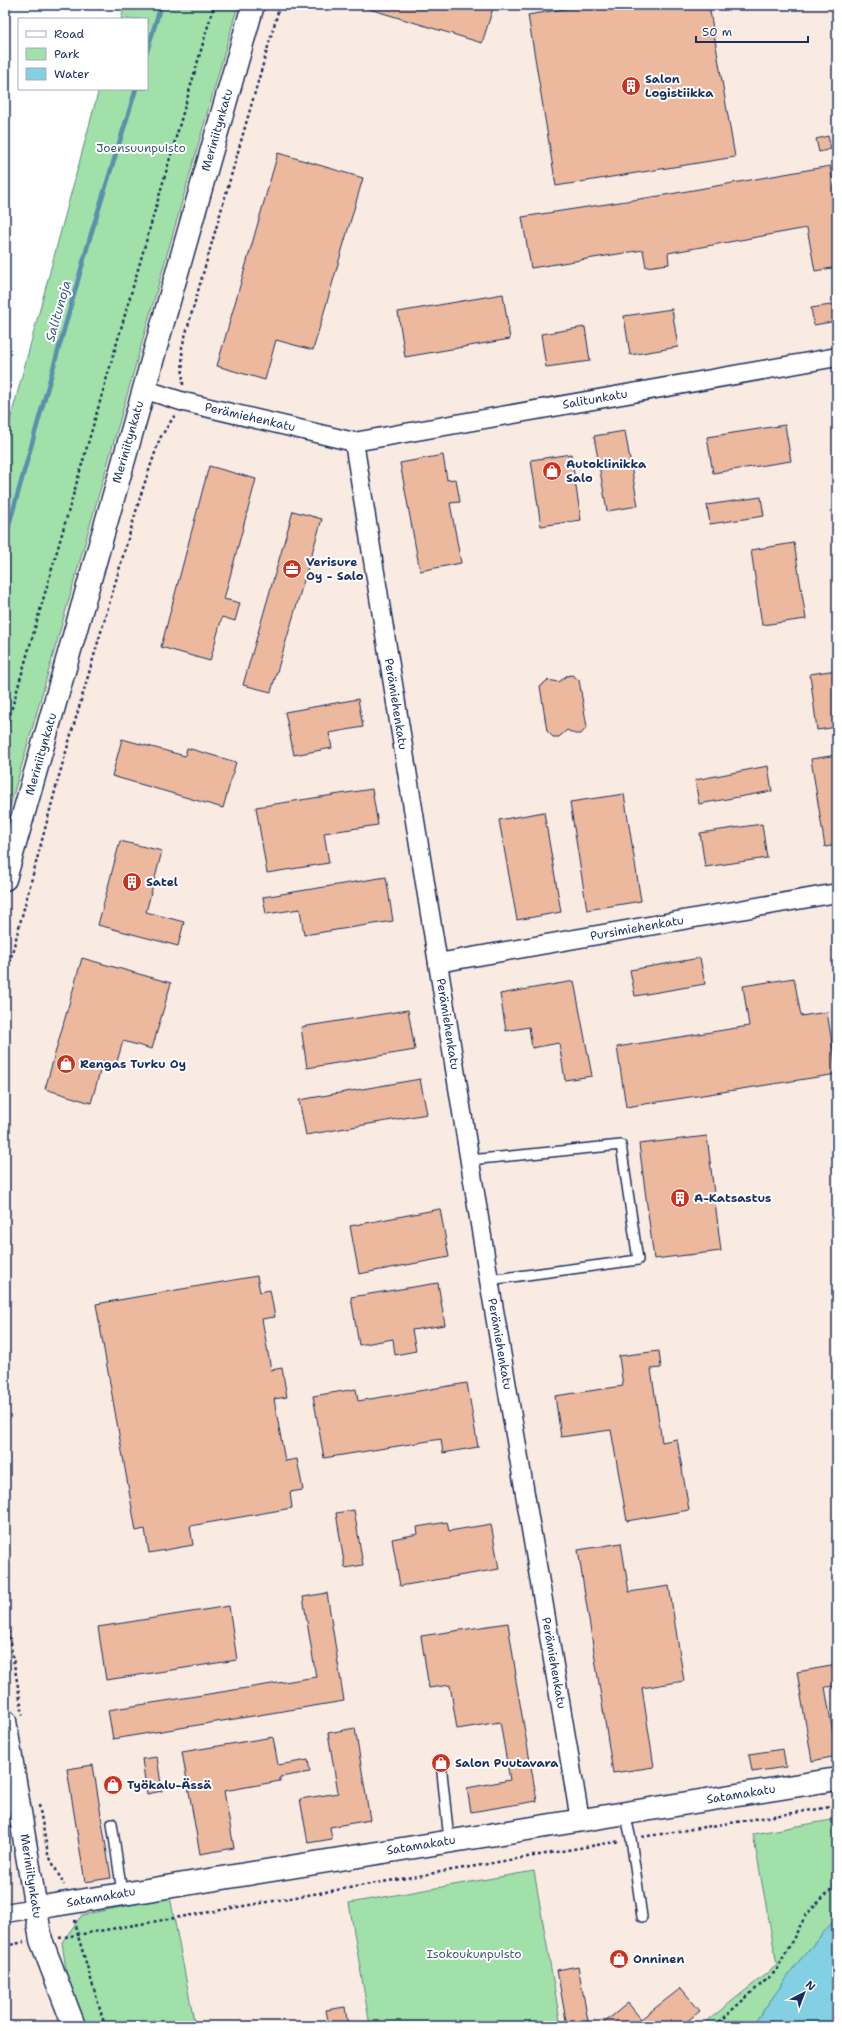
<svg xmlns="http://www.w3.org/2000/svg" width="842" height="2031" viewBox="0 0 842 2031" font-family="'Shantell Sans',sans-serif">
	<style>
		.built { fill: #f9eae2 }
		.green { fill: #a1e0a8; stroke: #5e8883 }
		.water { fill: #83d0e2; stroke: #5990ad }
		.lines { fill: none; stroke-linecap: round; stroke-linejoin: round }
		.stream { stroke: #5990ad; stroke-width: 4.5 }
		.building { fill: #ecb99e; stroke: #1b2f5e }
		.lane-casing { stroke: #1b2f5e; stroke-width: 12 }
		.street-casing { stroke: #1b2f5e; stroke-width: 21 }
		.secondary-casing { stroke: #1b2f5e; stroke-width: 25 }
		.path { stroke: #1b2f5e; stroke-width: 2.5; stroke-dasharray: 3 3; stroke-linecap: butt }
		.lane { stroke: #fff; stroke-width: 9 }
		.street { stroke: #fff; stroke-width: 18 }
		.secondary { stroke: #fff; stroke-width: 22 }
		.labels { text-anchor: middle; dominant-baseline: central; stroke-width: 4; stroke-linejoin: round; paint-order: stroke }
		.poi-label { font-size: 12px; font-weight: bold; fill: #1b2f5e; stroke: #fff; text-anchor: start }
		.street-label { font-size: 12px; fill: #1b2f5e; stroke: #fff }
		.park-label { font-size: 12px; fill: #3c5b70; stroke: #fff }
		.water-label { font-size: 13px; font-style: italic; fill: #3a5f86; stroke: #fff }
	</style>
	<rect width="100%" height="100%" fill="#fff"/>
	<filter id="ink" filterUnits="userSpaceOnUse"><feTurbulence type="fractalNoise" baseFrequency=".025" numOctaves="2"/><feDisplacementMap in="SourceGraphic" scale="8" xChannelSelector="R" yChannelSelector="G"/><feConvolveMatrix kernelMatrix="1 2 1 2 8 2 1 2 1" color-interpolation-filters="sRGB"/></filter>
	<g filter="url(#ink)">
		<polygon class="built" points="238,5 837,5 837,1819 753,1835 777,1965 701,2026 561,2026 533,1871 349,1903 370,2026 195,2026 170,1897 69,1991 87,2026 5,2026 5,824"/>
		<g class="green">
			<polygon points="125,5 238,5 5,824 5,439 99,89 147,89 147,19 121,19"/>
			<polygon points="837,1819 837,1917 800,1960 752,2026 701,2026 777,1965 753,1834"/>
			<polygon points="534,1871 561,2026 370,2026 349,1903"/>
			<polygon points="170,1897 195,2026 87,2026 69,1991 62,1942 82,1915"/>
		</g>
		<polygon class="water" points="837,1917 837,2026 752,2026 800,1960"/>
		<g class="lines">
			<g class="stream">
				<polyline points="147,51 161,5"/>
				<polyline points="5,539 91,234 136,89"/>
			</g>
		</g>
		<g class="building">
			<polygon points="366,5 494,5 482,43 366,8"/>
			<polygon points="587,5 709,5 735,157 556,186 528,15"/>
			<polygon points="828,136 831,149 819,152 816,139"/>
			<polygon points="278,153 363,178 313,350 276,340 265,380 217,366"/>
			<polygon points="830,166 837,207 837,267 815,271 807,228 668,253 669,264 646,267 643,250 531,268 522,217 659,196"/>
			<polygon points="503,294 510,339 405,357 398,312"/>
			<polygon points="837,304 837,321 814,325 811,308"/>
			<polygon points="672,309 678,347 630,355 624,316"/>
			<polygon points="585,327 590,361 546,367 541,334"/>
			<polygon points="785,425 791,461 713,473 707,437"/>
			<polygon points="625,431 638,506 607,511 594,436"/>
			<polygon points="571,454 581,520 541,526 531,460"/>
			<polygon points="443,455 447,480 456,479 460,502 450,503 461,563 420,571 400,463"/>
			<polygon points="209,466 256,479 224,599 240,603 235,621 222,617 210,661 161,647"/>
			<polygon points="761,497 764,516 710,524 707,505"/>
			<polygon points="293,511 322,519 271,692 243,685"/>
			<polygon points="794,543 806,619 762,625 751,550"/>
			<polygon points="837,670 837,727 817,730 810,674"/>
			<polygon points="572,675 579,680 587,727 581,734 575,734 567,730 559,737 553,737 547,731 540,686 548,680 559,682 566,676"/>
			<polygon points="358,699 363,727 329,733 332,748 294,755 285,712"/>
			<polygon points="122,739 185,756 187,748 236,762 223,808 112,776"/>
			<polygon points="837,755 837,845 825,847 811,759"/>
			<polygon points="768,766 772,791 699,804 695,780"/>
			<polygon points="372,789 378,825 324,833 329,863 267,873 256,807"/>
			<polygon points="624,794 641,901 587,910 570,802"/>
			<polygon points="544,812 561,912 517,920 499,820"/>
			<polygon points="762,824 767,858 705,867 700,833"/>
			<polygon points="120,841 162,851 146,912 184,922 178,946 98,925"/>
			<polygon points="386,877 393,921 304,935 300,909 266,914 263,897"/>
			<polygon points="82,958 171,983 152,1049 123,1041 116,1065 103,1061 91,1103 45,1089"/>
			<polygon points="700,958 705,984 635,996 630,970"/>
			<polygon points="794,978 801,1016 827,1012 837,1074 626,1107 617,1047 749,1026 743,986"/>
			<polygon points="574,981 592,1076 565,1080 559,1043 532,1048 529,1027 506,1031 500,994"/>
			<polygon points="408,1010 415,1050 307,1068 301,1027"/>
			<polygon points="420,1079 427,1114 306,1135 299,1100"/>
			<polygon points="707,1136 721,1251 654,1259 639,1144"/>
			<polygon points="440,1209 449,1257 359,1274 350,1226"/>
			<polygon points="257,1276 260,1292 270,1290 275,1317 262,1319 271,1370 282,1368 287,1397 274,1399 285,1461 297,1459 303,1490 290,1492 292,1508 190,1526 193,1545 149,1553 145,1529 136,1531 96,1304"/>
			<polygon points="438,1283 445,1325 412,1330 416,1351 395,1355 393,1339 359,1345 351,1297"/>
			<polygon points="659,1351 661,1368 651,1369 662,1442 677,1439 689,1510 627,1521 611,1430 561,1437 555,1396 623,1386 619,1356"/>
			<polygon points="467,1383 478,1447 443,1453 441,1439 324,1458 313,1396 356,1389 358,1401"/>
			<polygon points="354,1510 363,1565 345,1568 336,1513"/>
			<polygon points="447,1522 449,1531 491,1524 499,1569 400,1586 392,1539 418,1534 417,1527"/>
			<polygon points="621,1543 629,1592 669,1586 684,1681 642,1688 654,1767 613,1773 578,1550"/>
			<polygon points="327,1593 344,1701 113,1739 108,1710 316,1677 303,1597"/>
			<polygon points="229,1606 237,1660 106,1680 98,1627"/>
			<polygon points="508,1623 516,1675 515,1675 537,1801 471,1812 467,1788 510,1780 500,1722 457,1729 450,1685 429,1688 421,1636"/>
			<polygon points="837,1665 837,1686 825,1687 837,1756 812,1761 797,1672"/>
			<polygon points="355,1728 370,1820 330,1827 332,1839 308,1843 300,1799 338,1793 328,1733"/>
			<polygon points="273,1737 278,1765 308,1760 310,1772 280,1777 280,1781 224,1791 234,1848 200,1854 182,1752"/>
			<polygon points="783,1749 786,1767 752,1772 749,1754"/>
			<polygon points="157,1757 162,1791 147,1794 142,1759"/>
			<polygon points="93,1765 111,1878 85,1882 67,1769"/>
			<polygon points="578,1966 589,2026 567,2026 557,1970"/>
			<polygon points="681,1988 700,2011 681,2026 600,2026 628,2003 641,2019"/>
			<polygon points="345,2007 348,2026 329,2026 326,2010"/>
		</g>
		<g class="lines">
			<defs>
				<g id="lane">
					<polyline points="470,1160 621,1145 638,1260 489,1280"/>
					<polyline points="441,1763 449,1840"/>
					<polyline points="625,1813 631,1839 642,1917"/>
					<polyline points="112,1823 122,1893"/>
				</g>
				<g id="street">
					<polyline points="143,389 184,402 354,442 489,1280 580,1820"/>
					<polyline points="354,442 837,357"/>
					<polyline points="438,963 837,893"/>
					<polyline points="5,1913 36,1908"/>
				</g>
				<g id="secondary">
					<polyline points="5,879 253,5"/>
					<polyline points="5,1721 41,1940 74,2026"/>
					<polyline points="36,1908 837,1779"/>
				</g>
			</defs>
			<use href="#lane" class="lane-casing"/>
			<use href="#street" class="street-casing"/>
			<use href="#secondary" class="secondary-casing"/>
			<g class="path">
				<polyline points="183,385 182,347 280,5"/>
				<polyline points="5,732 214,5"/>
				<polyline points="5,980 59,776 142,491 160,438 175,415"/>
				<polyline points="5,1613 23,1715"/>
				<polyline points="39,1805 48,1854 64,1885"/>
				<polyline points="642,1837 837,1806"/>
				<polyline points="75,1920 78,1936 105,2026"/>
				<polyline points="59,1938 620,1841"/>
				<polyline points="5,1946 24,1942"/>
				<polyline points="714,2026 776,1971 806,1915 837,1883"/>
			</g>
			<use href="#lane" class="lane"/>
			<use href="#street" class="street"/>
			<use href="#secondary" class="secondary"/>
		</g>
	</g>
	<defs>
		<symbol id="building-disc" viewBox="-11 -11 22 22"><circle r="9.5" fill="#c8321e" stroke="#fff"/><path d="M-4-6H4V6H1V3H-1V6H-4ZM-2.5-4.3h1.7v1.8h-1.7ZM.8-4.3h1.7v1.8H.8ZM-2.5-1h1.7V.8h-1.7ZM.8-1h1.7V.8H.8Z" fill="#fff"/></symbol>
		<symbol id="shop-disc" viewBox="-11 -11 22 22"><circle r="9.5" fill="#c8321e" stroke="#fff"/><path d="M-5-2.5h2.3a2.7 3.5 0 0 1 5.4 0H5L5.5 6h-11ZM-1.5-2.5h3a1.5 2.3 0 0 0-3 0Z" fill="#fff"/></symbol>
		<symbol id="office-disc" viewBox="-11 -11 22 22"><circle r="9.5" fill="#c8321e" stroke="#fff"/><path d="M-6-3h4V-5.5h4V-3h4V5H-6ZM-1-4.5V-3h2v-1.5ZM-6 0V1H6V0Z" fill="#fff"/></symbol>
	</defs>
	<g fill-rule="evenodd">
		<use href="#building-disc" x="620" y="75" width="22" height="22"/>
		<use href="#shop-disc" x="541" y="460" width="22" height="22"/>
		<use href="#office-disc" x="281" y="558" width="22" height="22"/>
		<use href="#building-disc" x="121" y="871" width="22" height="22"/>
		<use href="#shop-disc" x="55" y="1053" width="22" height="22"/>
		<use href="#building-disc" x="669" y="1187" width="22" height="22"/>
		<use href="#shop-disc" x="430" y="1752" width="22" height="22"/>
		<use href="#shop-disc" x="102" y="1774" width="22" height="22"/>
		<use href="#shop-disc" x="608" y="1948" width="22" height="22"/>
	</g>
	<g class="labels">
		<g class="poi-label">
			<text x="645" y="79">Salon<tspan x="645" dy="14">Logistiikka</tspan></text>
			<text x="566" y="464">Autoklinikka<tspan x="566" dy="14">Salo</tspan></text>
			<text x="306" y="562">Verisure<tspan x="306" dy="14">Oy - Salo</tspan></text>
			<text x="146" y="882">Satel</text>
			<text x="80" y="1064">Rengas Turku Oy</text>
			<text x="694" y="1198">A-Katsastus</text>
			<text x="455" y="1763">Salon Puutavara</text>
			<text x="127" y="1785">Työkalu-Ässä</text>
			<text x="633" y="1959">Onninen</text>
		</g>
		<g class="street-label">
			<text transform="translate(217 130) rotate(-74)">Meriniitynkatu</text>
			<text transform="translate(595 399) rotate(-10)">Salitunkatu</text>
			<text transform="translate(250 417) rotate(13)">Perämiehenkatu</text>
			<text transform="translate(128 442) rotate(-74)">Meriniitynkatu</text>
			<text transform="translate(396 704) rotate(81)">Perämiehenkatu</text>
			<text transform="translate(41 754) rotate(-74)">Meriniitynkatu</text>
			<text transform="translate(637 928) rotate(-10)">Pursimiehenkatu</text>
			<text transform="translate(448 1024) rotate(81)">Perämiehenkatu</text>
			<text transform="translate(500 1344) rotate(80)">Perämiehenkatu</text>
			<text transform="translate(554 1663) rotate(80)">Perämiehenkatu</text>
			<text transform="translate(741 1794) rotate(-9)">Satamakatu</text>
			<text transform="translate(421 1845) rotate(-9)">Satamakatu</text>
			<text transform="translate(31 1876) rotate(81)">Meriniitynkatu</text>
			<text transform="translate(101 1897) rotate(-10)">Satamakatu</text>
		</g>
		<g class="park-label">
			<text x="141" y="148">Joensuunpuisto</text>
			<text x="474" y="1954">Isokoukunpuisto</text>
		</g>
		<g class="water-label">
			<text transform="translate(58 311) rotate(-74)">Salitunoja</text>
		</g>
	</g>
	<rect width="842" height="2031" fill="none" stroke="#fff" stroke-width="20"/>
	<rect x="10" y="10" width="822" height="2011" fill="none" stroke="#1b2f5e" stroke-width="1.5" filter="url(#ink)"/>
	<rect x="18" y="18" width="130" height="72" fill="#ffffff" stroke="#a4acbf"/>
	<rect x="26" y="31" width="20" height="6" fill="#ffffff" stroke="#a4acbf"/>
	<text x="54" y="38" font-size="12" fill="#1b2f5e">Road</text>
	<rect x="26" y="48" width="20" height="12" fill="#a1e0a8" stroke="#a4acbf"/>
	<text x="54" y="58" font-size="12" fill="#1b2f5e">Park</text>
	<rect x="26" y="68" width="20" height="12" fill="#83d0e2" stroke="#a4acbf"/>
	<text x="54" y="78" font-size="12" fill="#1b2f5e">Water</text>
	<g transform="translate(804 1993) rotate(42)" stroke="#ffffff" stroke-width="3" paint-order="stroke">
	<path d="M0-3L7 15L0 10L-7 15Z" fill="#1b2f5e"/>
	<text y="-6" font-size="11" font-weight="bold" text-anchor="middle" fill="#1b2f5e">N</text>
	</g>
	<path d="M696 36v6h112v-6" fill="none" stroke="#1b2f5e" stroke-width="2"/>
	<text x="702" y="36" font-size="12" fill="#1b2f5e" stroke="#ffffff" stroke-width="3" paint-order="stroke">50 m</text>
</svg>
